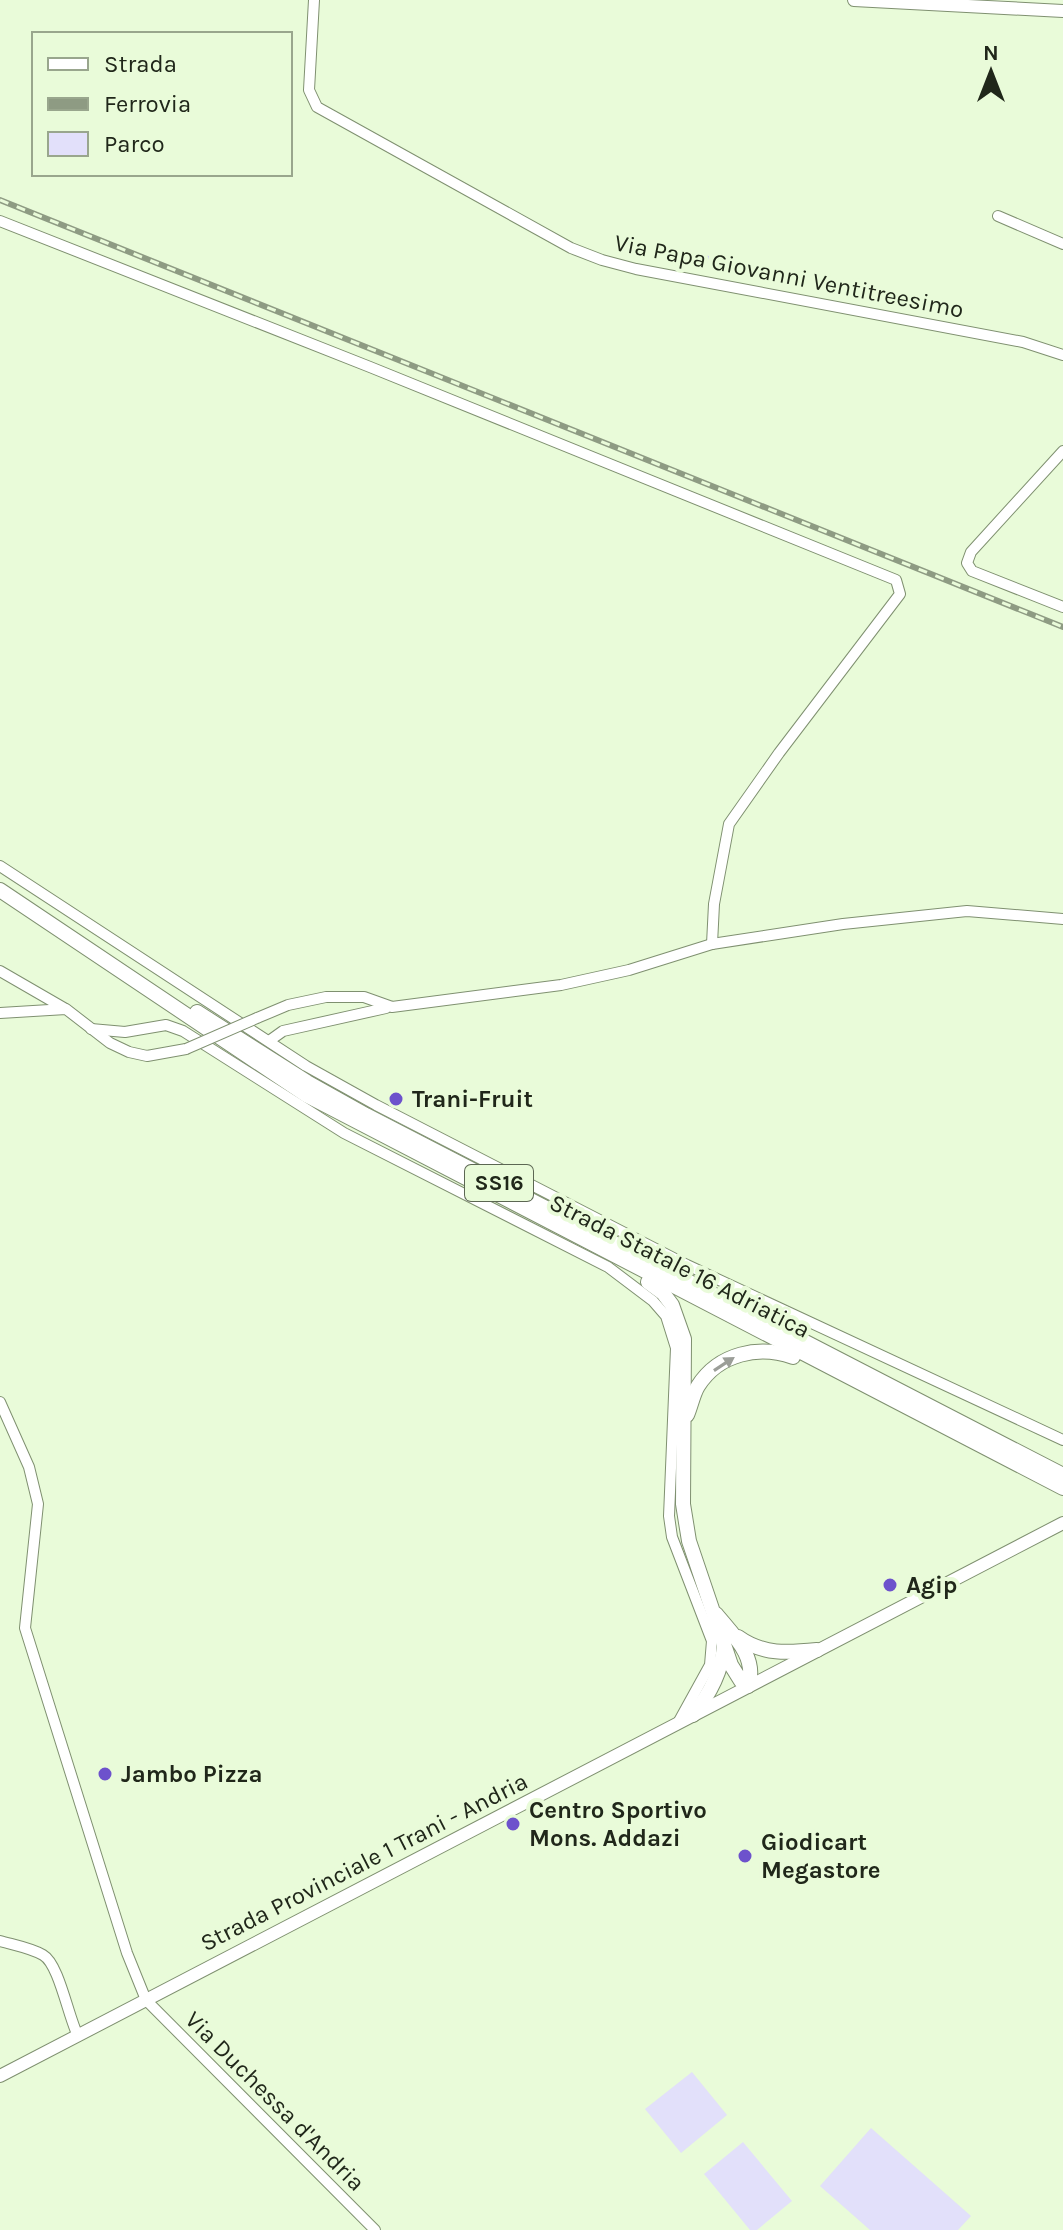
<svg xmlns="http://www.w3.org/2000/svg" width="1063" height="2230" viewBox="0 0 1063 2230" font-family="Karla,sans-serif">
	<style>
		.green { fill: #e2e0fa }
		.water { fill: url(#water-ripples) }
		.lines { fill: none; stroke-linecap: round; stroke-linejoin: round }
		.minor-casing { stroke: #7f9070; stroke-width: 12 }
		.major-casing { stroke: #7f9070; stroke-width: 14 }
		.highway-casing { stroke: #7f9070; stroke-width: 16 }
		.minor { stroke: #fff; stroke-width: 10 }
		.major { stroke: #fff; stroke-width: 12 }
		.highway { stroke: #fff; stroke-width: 14 }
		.rail-casing { stroke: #8e9b83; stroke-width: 6 }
		.rail { stroke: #e9fbd9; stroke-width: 3; stroke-dasharray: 9; stroke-linecap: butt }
		.minor-bridge-casing { stroke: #7f9070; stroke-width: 12; stroke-linecap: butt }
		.minor-bridge { stroke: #fff; stroke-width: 10 }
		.oneway { fill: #9b9e98 }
		.poi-dot { fill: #6d52cc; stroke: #e9fbd9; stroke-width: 3 }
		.labels { text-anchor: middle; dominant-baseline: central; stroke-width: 8; stroke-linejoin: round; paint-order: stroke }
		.shield { fill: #e9fbd9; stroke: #5c6753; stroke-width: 2 }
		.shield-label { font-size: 22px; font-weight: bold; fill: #20271a }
		.street-label { font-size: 24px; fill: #20271a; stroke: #e9fbd9 }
		.poi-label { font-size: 24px; font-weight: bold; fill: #20271a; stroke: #e9fbd9; text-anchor: start }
	</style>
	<defs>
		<pattern id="water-ripples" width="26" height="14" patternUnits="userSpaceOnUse" patternTransform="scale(2)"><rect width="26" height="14" fill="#cecaf7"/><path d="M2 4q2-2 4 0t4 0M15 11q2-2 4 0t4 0" fill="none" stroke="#b1aed3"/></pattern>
	</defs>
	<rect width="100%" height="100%" fill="#e9fbd9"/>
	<g class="green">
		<polygon points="692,2072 727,2115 681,2153 645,2109"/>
		<polygon points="871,2128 971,2216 958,2230 870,2230 820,2186"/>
		<polygon points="743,2142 792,2201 757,2230 750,2230 704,2174"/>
	</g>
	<polygon class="water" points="691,252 709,256 706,268 679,262 680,257 690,259"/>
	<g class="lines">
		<defs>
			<g id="minor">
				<polyline points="314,0 309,90 317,107 571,248 602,260 636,269 1023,342 1063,355"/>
				<polyline points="998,216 1063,244"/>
				<polyline points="0,221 370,367 896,580 900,594 779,753 729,824 714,904 712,944"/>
				<polyline points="1063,451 971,552 967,563 972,571 1063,607"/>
				<polyline points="0,866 306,1066 376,1105 687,1265 1063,1440"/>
				<polyline points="0,971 64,1008"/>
				<polyline points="0,1013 66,1009 110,1043 129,1052 147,1056 186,1049"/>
				<polyline points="257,1018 288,1005 326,997 364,997 392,1007 561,985 629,970 712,944 843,924 967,911 1063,919"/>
				<polyline points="91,1029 125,1032 166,1025 183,1031 344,1133 608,1267 653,1301 666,1316 676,1348 669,1516 672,1537 712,1641 710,1665 678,1723"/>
				<polyline points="269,1041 283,1031 386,1008"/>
				<polyline points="0,1402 29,1467 38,1504 25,1628 127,1953 146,2000 375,2230"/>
				<path d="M0,1941C14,1945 31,1948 43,1955C59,1964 68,2016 78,2036"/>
			</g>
			<g id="major">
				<polyline points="854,0 1063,11"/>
				<polyline points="0,2076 1063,1523"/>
			</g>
			<g id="highway">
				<polyline points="0,890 306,1095 1063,1488"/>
				<polyline points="197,1012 307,1082 366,1115 1063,1475"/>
				<path d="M648,1282L663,1293L672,1305L684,1339L683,1504L689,1541L731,1665L741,1681L748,1686C758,1657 733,1635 716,1614"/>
				<path d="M687,1415C691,1406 693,1394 698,1386C719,1353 759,1345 793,1357"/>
				<path d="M738,1637C763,1655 788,1653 817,1650"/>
				<path d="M693,1715C709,1695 721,1674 724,1647"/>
			</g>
		</defs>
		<use href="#minor" class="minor-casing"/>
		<use href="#major" class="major-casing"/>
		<use href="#highway" class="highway-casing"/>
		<use href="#minor" class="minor"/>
		<use href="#major" class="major"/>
		<use href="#highway" class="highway"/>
		<defs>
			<polyline id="rail" points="0,200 1063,627"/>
		</defs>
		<use href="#rail" class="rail-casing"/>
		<use href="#rail" class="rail"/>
		<defs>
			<polyline id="minor-bridge" points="186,1049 257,1018"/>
		</defs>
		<use href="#minor-bridge" class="minor-bridge-casing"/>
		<use href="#minor-bridge" class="minor-bridge"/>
	</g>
	<defs><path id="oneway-solid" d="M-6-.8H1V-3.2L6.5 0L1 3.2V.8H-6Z" transform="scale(2)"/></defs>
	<use class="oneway" href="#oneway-solid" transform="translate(724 1364) rotate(-33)"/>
	<g class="poi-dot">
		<circle cx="396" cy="1099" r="8"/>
		<circle cx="890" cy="1585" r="8"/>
		<circle cx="105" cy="1774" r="8"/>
		<circle cx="513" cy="1824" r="8"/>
		<circle cx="745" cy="1856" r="8"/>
	</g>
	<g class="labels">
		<rect class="shield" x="465" y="1165" width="68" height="36" rx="6"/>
		<g class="shield-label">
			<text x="499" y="1183">SS16</text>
		</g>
		<g class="street-label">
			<text transform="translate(789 276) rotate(11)">Via Papa Giovanni Ventitreesimo</text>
			<text transform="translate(680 1266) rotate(27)">Strada Statale 16 Adriatica</text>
			<text transform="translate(364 1862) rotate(-27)">Strada Provinciale 1 Trani - Andria</text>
			<text transform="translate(275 2101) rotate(45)">Via Duchessa d'Andria</text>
		</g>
		<g class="poi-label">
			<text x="412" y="1099">Trani-Fruit</text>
			<text x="906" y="1585">Agip</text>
			<text x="121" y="1774">Jambo Pizza</text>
			<text x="529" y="1810">Centro Sportivo<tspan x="529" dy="28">Mons. Addazi</tspan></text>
			<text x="761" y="1842">Giodicart<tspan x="761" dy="28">Megastore</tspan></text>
		</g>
	</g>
	<rect x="32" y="32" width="260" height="144" fill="#e9fbd9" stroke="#99a68d" stroke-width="2"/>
	<rect x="48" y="58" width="40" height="12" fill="#ffffff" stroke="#99a68d" stroke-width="2"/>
	<text x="104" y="72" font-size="24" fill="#20271a">Strada</text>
	<rect x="48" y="98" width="40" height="12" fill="#8e9b83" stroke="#99a68d" stroke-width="2"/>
	<text x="104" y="112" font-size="24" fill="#20271a">Ferrovia</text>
	<rect x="48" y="132" width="40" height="24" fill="#e2e0fa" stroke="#99a68d" stroke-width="2"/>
	<text x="104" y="152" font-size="24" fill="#20271a">Parco</text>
	<g transform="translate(991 72)" stroke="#e9fbd9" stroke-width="6" paint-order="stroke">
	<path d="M0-6L14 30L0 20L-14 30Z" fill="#20271a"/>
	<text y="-12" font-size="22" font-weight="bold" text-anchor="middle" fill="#20271a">N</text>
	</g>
</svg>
